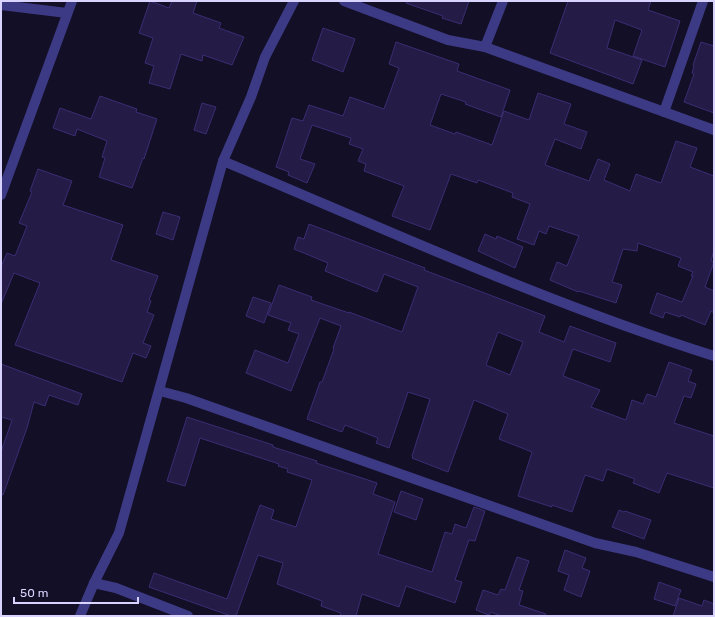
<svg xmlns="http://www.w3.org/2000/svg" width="715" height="617" viewBox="0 0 715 617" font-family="Rubik,sans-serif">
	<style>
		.building { fill: #241b47; stroke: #3b2d73; fill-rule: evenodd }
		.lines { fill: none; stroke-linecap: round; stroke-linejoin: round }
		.minor { stroke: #3d3a85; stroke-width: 10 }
	</style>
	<rect width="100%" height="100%" fill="#130f26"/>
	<g class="building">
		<polygon points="150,1 169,8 172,1 197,1 193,13 221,23 219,28 244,37 232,65 203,55 202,61 181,54 170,89 149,83 154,66 145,63 153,38 139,33"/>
		<polygon points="407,1 469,1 461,24 442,18 443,16 406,3"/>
		<polygon points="568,1 651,1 648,10 680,21 665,67 633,56 642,30 615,20 607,48 642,60 633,84 550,53"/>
		<polygon points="323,28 355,39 343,72 312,60"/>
		<polygon points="396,42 459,64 457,71 510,90 501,117 465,104 466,102 441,94 430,125 455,134 456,132 492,145 504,111 529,120 538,93 571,104 564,124 587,132 581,149 555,139 545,165 589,181 598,159 610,164 604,180 630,191 636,174 661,183 676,141 697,148 690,167 714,176 714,250 711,261 714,262 705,287 714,291 714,313 711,311 705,325 681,315 680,317 665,312 663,318 650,313 657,293 682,302 693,276 691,276 693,272 678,266 681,258 638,243 637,251 623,249 612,282 622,285 616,303 579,291 578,292 550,280 557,262 567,266 579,236 549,226 546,234 539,231 534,245 517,239 530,204 512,197 513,193 478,180 477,183 451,174 430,230 392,216 404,186 364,171 366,164 358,161 363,149 349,144 351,138 312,125 300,159 315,164 307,183 288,175 289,172 276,167 292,118 303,121 309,105 343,116 350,97 384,109 399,68 389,64"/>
		<polygon points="701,42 714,46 714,113 684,102 694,74 692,73 694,66 693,65"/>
		<polygon points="100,96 137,109 136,112 157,119 144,159 143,158 132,188 99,177 105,158 102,157 107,141 77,129 75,136 53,128 60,108 91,119"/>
		<polygon points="202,103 216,107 206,134 194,130"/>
		<polygon points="38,169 72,181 63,205 123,225 111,260 158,276 149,300 151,301 147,312 154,315 143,343 151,346 146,358 133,353 122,382 15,345 40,283 14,273 1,304 1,267 7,253 15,256 27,226 19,223 32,192 30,191"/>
		<polygon points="163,212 180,217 173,240 156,234"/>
		<path d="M309,224L425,268L424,270L545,316L539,332L564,342L570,326L616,343L610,362L573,349L563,376L600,390L591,407L626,420L632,400L643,404L647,394L656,397L669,362L692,370L688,381L696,384L691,398L684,396L674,423L714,436V488L667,473L659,493L633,483L635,479L607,469L603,481L585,475L572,512L552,505V507L518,496L532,452L499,439L508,414L474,400L448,472L412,458L413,457L412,456L430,399L408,392L389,448L376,443L378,438L345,425L342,432L307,419L320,382H322L334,349L333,348L341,326L320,318L291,391L246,373L255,350L288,363L299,334L288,330L291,323L268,315L279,285L312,297L311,300L349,313V312L402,332L418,287L384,274L377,292L325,271L328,263L294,249L298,237L304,239ZM498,332L523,342L510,375L486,365Z"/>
		<polygon points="485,234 496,239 497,236 523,247 515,268 478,251"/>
		<polygon points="253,297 271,303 264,323 246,316"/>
		<polygon points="1,364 82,394 78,405 49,395 45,406 34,402 27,428 3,495 1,494 1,452 12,420 1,417"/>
		<polygon points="187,417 273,445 273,447 317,461 316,463 377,483 373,494 395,502 378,554 432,572 445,532 452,534 455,524 466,528 474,507 485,511 475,541 469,540 455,580 462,582 455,603 406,586 399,607 362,594 356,616 340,616 341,613 321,606 322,601 277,584 283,563 258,555 236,616 231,616 149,587 154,573 227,599 260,505 274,510 271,519 296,527 312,480 287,472 288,469 278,466 279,464 200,438 185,486 167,481"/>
		<polygon points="401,491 423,499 416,520 394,512"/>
		<polygon points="619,510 624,512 625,511 651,520 644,539 612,527"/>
		<polygon points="565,550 586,558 582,568 590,571 581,597 564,590 569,575 558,571"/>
		<polygon points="517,557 529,561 519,590 523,591 519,605 546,614 545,616 501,616 491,612 489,615 476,610 483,590 498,595 501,589 505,590"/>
		<polygon points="659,582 681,590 675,606 654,599"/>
		<polygon points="679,598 702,606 704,600 714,604 714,616 673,616"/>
	</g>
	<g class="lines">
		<g class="minor">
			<polyline points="344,1 448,40 485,47 714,130"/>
			<polyline points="1,5 67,13"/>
			<polyline points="485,47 503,1"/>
			<polyline points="664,112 703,1"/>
			<path d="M223,161C385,229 546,303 714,356"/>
			<polyline points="1,195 72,1"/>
			<polyline points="160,391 186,398 595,543 636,552 714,577"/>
			<polyline points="94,583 116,588 188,616"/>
			<polyline points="80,616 94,583 119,533 223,161 251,97 265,57 294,1"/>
		</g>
	</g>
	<rect width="715" height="617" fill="none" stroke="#d9d4ff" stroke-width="4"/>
	<path d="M14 597v6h124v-6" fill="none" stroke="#d9d4ff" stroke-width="2"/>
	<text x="20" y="597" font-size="12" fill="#d9d4ff" stroke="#130f26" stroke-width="3" paint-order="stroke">50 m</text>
</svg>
